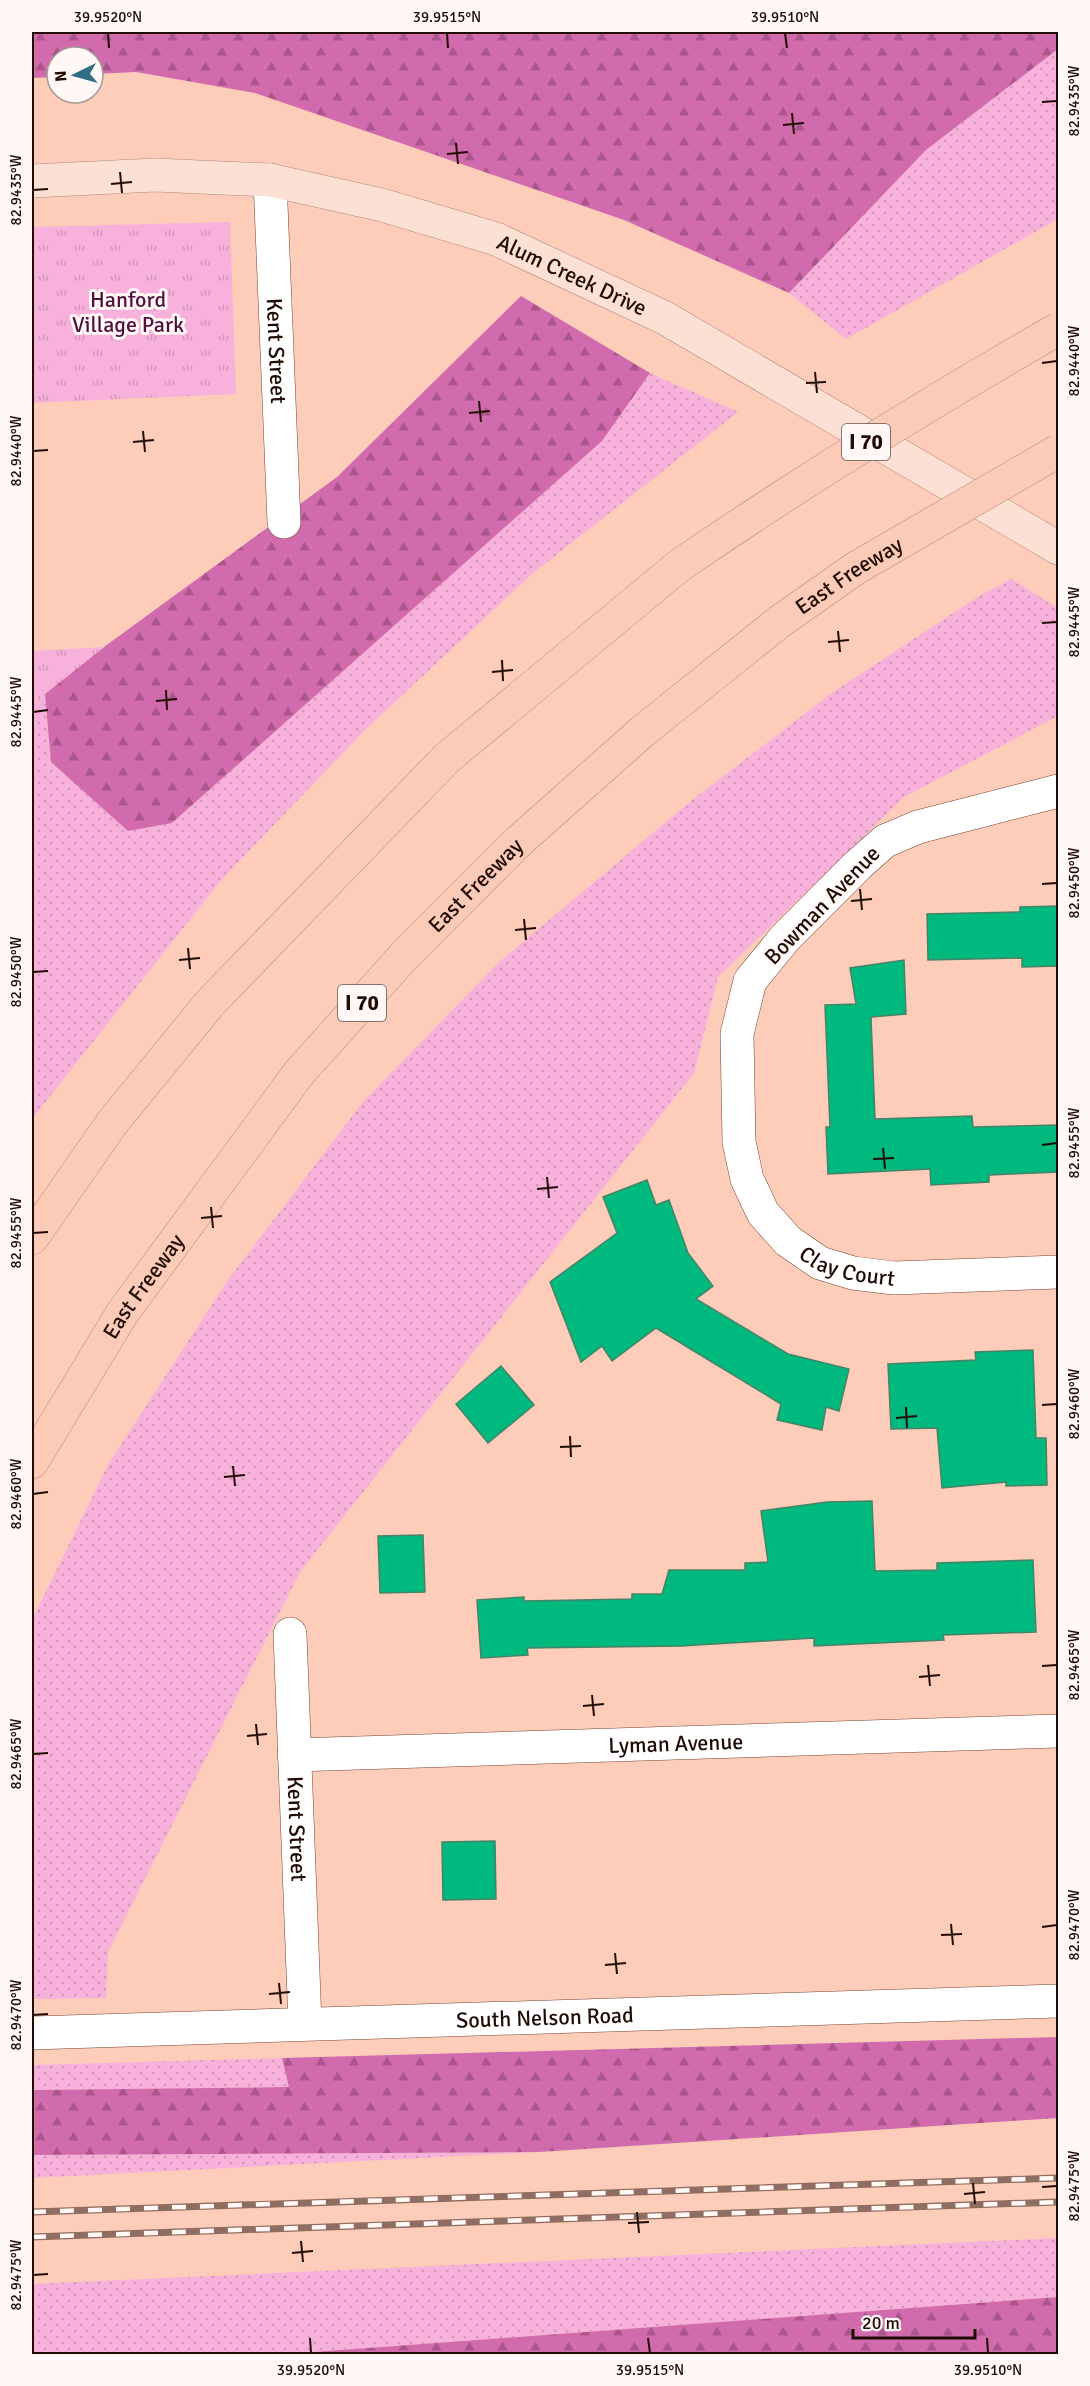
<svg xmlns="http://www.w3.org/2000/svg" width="1090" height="2386" viewBox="0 0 1090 2386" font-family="Signika,sans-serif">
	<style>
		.grass { fill: url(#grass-dots) }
		.forest { fill: url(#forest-firs) }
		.park { fill: url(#park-tufts) }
		.building { fill: #00b97f; stroke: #478266; stroke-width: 1.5 }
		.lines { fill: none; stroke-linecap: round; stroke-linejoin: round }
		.minor-casing { stroke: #76432f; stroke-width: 34 }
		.tertiary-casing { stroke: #76432f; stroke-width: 34 }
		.primary-casing { stroke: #ae8879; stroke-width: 34 }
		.motorway-casing { stroke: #ae8879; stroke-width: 34 }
		.minor { stroke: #fff; stroke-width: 33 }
		.tertiary { stroke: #fff; stroke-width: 33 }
		.primary { stroke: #fde0d4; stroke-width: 33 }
		.motorway { stroke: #fbcbb8; stroke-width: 33 }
		.rail-casing { stroke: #8f6d60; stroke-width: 7 }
		.rail { stroke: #fff8f6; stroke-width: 4.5; stroke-dasharray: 14; stroke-linecap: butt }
		.motorway-bridge-casing { stroke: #ae8879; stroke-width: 34; stroke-linecap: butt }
		.motorway-bridge { stroke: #fbcbb8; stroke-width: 33 }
		.ticks { fill: none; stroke: #200c05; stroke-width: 2 }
		.labels { text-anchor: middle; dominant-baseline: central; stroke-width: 6; stroke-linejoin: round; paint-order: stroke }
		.shield { fill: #fff8f6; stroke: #63534d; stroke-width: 1.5 }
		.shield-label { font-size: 21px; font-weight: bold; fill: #200c05 }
		.street-label { font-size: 22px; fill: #200c05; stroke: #fff8f6 }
		.park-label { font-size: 22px; fill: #51103e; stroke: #fff8f6 }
		.neatline { fill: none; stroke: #200c05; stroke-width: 2 }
		.ticks-label { font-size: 15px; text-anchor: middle; fill: #200c05 }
	</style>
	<defs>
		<pattern id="grass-dots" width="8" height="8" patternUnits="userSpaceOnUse" patternTransform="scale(1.5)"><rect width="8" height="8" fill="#f7b1db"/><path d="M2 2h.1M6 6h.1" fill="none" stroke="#d397ba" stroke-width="1.8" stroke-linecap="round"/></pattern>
		<pattern id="forest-firs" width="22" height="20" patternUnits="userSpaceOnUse" patternTransform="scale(1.5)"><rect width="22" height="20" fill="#d26bae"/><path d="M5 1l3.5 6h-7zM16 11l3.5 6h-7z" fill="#aa568c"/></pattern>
		<pattern id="park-tufts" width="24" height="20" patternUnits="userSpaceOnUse" patternTransform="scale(1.5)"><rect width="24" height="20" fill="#f7b1db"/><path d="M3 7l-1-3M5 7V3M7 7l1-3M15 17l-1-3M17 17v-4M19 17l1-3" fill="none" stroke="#d397ba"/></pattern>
	</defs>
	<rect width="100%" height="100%" fill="#fdcdba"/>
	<g class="grass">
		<polygon points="1058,49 1058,219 846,339 789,293 926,150"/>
		<polygon points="650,373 738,412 532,574 365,730 222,879 32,1119 32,704 45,694 51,762 172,823 602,441"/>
		<polygon points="1011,579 1058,608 1058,716 904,797 718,977 694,1073 300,1572 108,1952 106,1998 32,1999 32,1620 109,1463 228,1280 362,1103 498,963 691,801 832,693 976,598"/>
		<polygon points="282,2058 290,2087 32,2090 32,2065"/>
		<polygon points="539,2152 32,2178 32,2155"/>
		<polygon points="1058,2238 1058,2297 287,2354 32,2354 32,2284"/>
	</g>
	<g class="forest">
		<polygon points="32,32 1058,32 1058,49 926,150 789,293 624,220 255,93 136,72 93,74 93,57 57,57 57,77 32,78"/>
		<polygon points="521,296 650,373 602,441 172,823 128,831 51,762 45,694 104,647 337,477"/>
		<polygon points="1058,2037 1058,2118 539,2152 32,2155 32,2090 289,2087 282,2058"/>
		<polygon points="1058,2297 1058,2354 287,2354"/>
	</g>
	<g class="park">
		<polygon points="230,222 236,394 32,403 32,227"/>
		<polygon points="104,647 32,704 32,651"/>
	</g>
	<g class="building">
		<polygon points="1059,906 1059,966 1022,967 1022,958 928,960 927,914 1020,912 1020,907"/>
		<polygon points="904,960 906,1014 871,1017 875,1119 972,1116 973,1127 1059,1125 1059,1172 989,1175 989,1182 931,1185 930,1169 828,1174 826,1127 830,1127 825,1005 856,1004 850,968"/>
		<polygon points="647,1180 656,1205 669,1200 688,1253 713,1286 696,1299 788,1354 849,1369 839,1411 826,1407 822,1430 777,1420 781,1404 656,1328 612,1361 602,1346 581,1362 550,1282 617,1233 603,1197"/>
		<polygon points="1033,1350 1036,1438 1046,1438 1047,1485 1006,1486 1006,1482 942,1488 937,1428 891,1429 888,1364 976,1360 975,1352"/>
		<polygon points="501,1366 534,1405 488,1443 456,1404"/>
		<polygon points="872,1501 875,1571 937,1570 937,1563 1033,1560 1036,1632 943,1635 944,1640 814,1646 814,1638 681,1646 527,1648 528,1655 481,1658 477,1600 524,1597 524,1601 632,1599 632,1594 662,1594 669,1570 745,1570 745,1563 768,1562 761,1511 827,1502"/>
		<polygon points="423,1535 425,1592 380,1593 378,1536"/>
		<polygon points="495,1841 496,1899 443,1900 442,1842"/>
	</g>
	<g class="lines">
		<defs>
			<g id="minor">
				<path id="s1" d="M270,180L284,522"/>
				<path id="s2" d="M1058,791L918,827L885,841L859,864L785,938L750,981L737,1034L739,1142L747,1179L763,1213L788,1241L820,1263L853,1273L894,1278L1058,1272"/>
				<path id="s3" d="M290,1634L305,2024"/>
				<path id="s4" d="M294,1755L1058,1731"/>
			</g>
			<g id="tertiary">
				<path id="s5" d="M32,2033L1058,2001"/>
			</g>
			<g id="primary">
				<path id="s6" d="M32,181L155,175L270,180L382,205L496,239L665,318L1058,548"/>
			</g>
			<g id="motorway">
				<polyline points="32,1238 112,1123 210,1003 447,758 680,565"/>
				<path id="s7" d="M32,1462L123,1312L299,1073L404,956L519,841L643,731L779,622"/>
			</g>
		</defs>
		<use href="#minor" class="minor-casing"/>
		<use href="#tertiary" class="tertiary-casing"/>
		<use href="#primary" class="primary-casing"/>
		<use href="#motorway" class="motorway-casing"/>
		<use href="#minor" class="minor"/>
		<use href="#tertiary" class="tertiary"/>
		<use href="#primary" class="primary"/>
		<use href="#motorway" class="motorway"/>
		<defs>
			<g id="rail">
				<polyline points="32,2212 1058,2178"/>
				<polyline points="32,2237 1058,2202"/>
			</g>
		</defs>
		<use href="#rail" class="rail-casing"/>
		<use href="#rail" class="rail"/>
		<defs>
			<g id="motorway-bridge">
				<path d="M680,565C803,481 929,403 1058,329"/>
				<path id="s8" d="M779,622L856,568L1058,451"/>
			</g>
		</defs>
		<use href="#motorway-bridge" class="motorway-bridge-casing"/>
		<use href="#motorway-bridge" class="motorway-bridge"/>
	</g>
	<path class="ticks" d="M108,33L109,48M447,33L448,48M785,33L787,48M1042,102L1057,101M792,113L794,134M783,125L804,123M456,143L458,164M447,154L468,152M120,172L122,193M111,184L132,182M33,190L48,189M1042,363L1057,361M815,372L817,393M806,383L826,382M479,401L481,422M469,413L490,411M143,431L145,452M133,442L154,440M33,451L48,450M1042,623L1057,622M838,631L840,652M828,642L849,640M502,660L503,681M492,672L513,670M166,690L167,710M156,701L177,699M33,712L48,710M1042,884L1057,883M860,889L862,910M851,901L872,899M524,919L526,940M515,930L536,928M188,948L190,969M179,960L200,958M33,972L48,971M1042,1145L1057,1143M883,1148L885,1169M873,1159L894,1158M547,1177L549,1198M537,1189L558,1187M211,1207L213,1228M201,1218L222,1216M33,1233L48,1232M1042,1405L1057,1404M906,1407L907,1428M896,1418L917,1416M570,1436L571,1457M560,1447L581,1446M233,1466L235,1486M224,1477L245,1475M33,1494L48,1492M928,1665L930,1686M1042,1666L1057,1665M919,1677L940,1675M592,1695L594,1716M583,1706L604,1704M256,1724L258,1745M247,1736L267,1734M33,1754L48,1753M951,1924L953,1945M1042,1927L1057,1925M941,1935L962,1934M615,1953L617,1974M605,1965L626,1963M279,1983L281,2004M269,1994L290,1992M33,2015L48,2014M973,2183L975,2204M1042,2187L1057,2186M964,2194L985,2192M637,2212L639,2233M628,2223L649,2222M301,2241L303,2262M292,2253L313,2251M33,2275L48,2274M310,2338L311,2353M648,2338L650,2353M987,2338L988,2353"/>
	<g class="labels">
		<g class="shield">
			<rect x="842" y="424" width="48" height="36" rx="4.5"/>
			<rect x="338" y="985" width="48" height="36" rx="4.5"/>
		</g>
		<g class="shield-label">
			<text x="866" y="442">I 70</text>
			<text x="362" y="1003">I 70</text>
		</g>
		<g class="street-label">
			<text stroke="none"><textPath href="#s6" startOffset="556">Alum Creek Drive</textPath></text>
			<text stroke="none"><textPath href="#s1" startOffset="171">Kent Street</textPath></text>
			<text stroke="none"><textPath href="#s8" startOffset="84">East Freeway</textPath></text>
			<text stroke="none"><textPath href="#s7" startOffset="730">East Freeway</textPath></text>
			<text transform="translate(822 905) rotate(-46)">Bowman Avenue</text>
			<text stroke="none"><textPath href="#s2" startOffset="717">Clay Court</textPath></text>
			<text stroke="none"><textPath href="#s7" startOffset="208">East Freeway</textPath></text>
			<text stroke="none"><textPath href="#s4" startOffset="382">Lyman Avenue</textPath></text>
			<text stroke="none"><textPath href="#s3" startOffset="195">Kent Street</textPath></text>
			<text stroke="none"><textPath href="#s5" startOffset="513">South Nelson Road</textPath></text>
		</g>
		<g class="park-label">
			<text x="128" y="299">Hanford<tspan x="128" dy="25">Village Park</tspan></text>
		</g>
	</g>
	<rect width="1090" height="2386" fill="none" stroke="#fff8f6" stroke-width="66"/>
	<g transform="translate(75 75) rotate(265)"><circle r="28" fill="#fff8f6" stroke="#a69a96" stroke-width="1.5"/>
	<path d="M0-4.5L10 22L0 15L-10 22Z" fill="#2f6e83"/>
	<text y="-9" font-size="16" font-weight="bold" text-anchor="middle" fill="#200c05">N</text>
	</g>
	<path d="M853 2329v9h122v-9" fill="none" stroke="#200c05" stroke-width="3"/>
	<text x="862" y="2329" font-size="18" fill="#200c05" stroke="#fff8f6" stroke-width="4.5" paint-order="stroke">20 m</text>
	<rect x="33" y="33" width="1024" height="2320" class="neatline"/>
	<g class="ticks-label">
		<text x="108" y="22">39.9520°N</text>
		<text x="447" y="22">39.9515°N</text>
		<text x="785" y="22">39.9510°N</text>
		<text transform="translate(1074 101) rotate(-90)" y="5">82.9435°W</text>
		<text transform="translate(16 190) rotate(-90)" y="5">82.9435°W</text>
		<text transform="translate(1074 361) rotate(-90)" y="5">82.9440°W</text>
		<text transform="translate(16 451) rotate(-90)" y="5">82.9440°W</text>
		<text transform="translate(1074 622) rotate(-90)" y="5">82.9445°W</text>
		<text transform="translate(16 712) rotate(-90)" y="5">82.9445°W</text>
		<text transform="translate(1074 883) rotate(-90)" y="5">82.9450°W</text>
		<text transform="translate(16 972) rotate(-90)" y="5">82.9450°W</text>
		<text transform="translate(1074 1143) rotate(-90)" y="5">82.9455°W</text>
		<text transform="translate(16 1233) rotate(-90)" y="5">82.9455°W</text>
		<text transform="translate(1074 1404) rotate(-90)" y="5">82.9460°W</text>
		<text transform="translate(16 1494) rotate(-90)" y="5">82.9460°W</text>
		<text transform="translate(1074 1665) rotate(-90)" y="5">82.9465°W</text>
		<text transform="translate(16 1754) rotate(-90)" y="5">82.9465°W</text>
		<text transform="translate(1074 1925) rotate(-90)" y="5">82.9470°W</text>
		<text transform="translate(16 2015) rotate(-90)" y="5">82.9470°W</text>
		<text transform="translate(1074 2186) rotate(-90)" y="5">82.9475°W</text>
		<text transform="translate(16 2275) rotate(-90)" y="5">82.9475°W</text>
		<text x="311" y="2375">39.9520°N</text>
		<text x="650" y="2375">39.9515°N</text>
		<text x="988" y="2375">39.9510°N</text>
	</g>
</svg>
